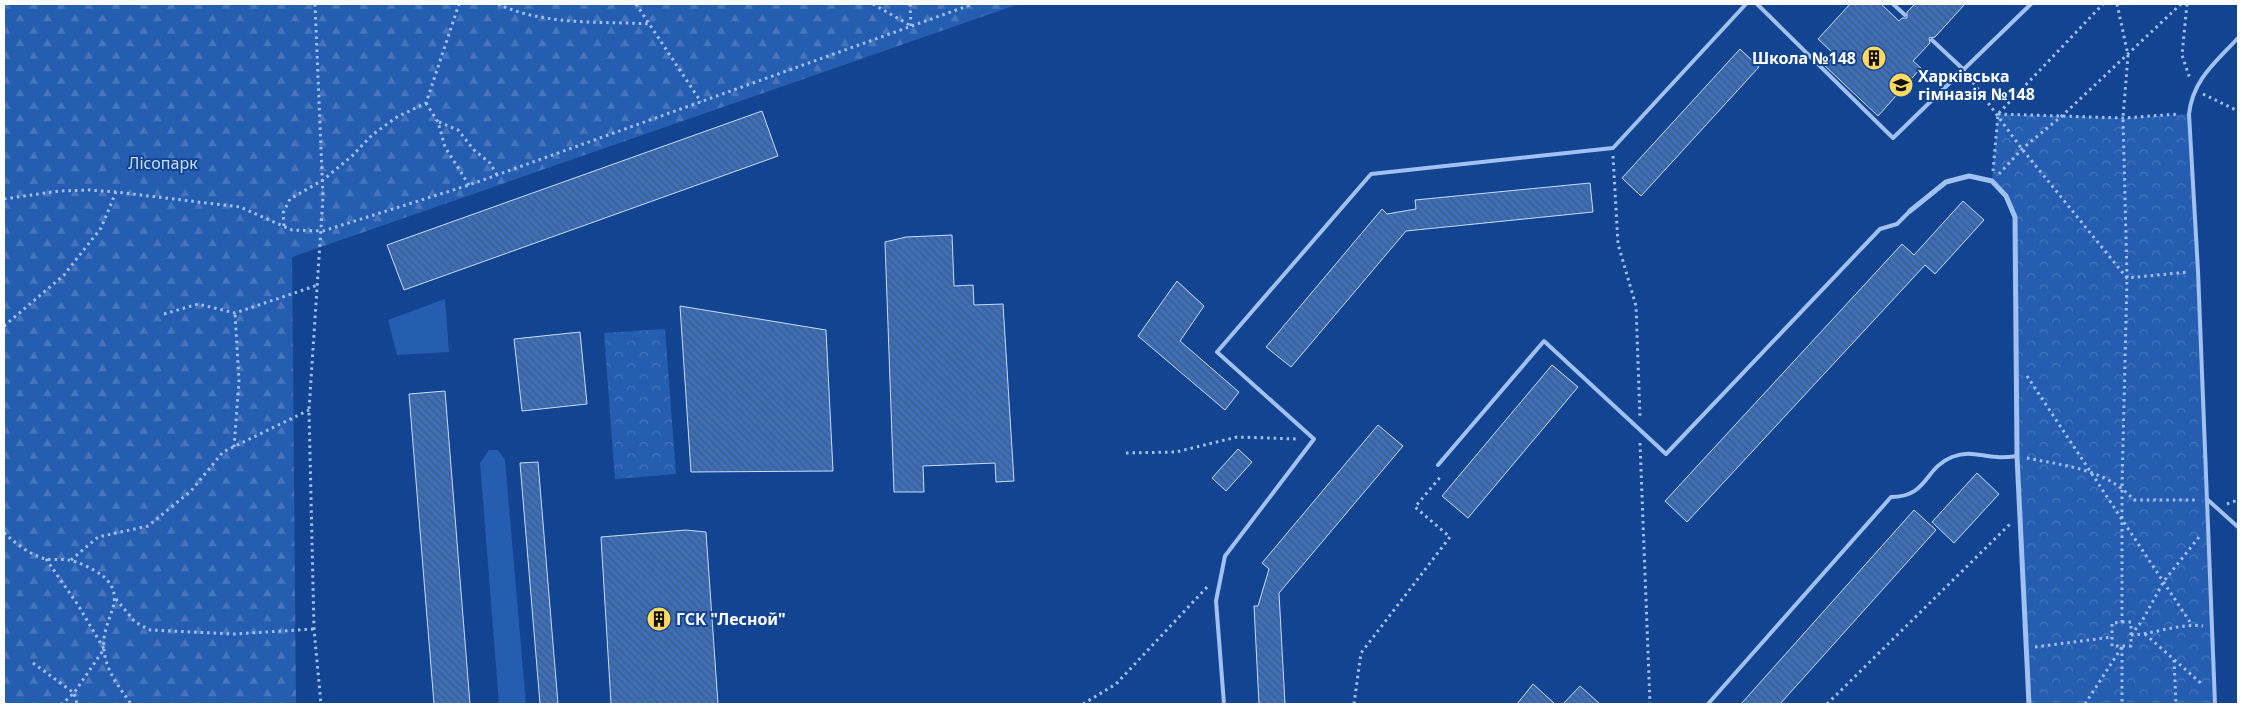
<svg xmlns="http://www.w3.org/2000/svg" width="2242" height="708" viewBox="0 0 2242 708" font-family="'Noto Sans',sans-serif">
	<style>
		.grass { fill: #255db0 }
		.forest { fill: url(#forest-firs) }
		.park { fill: url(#park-crowns) }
		.building { fill: url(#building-back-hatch); stroke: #c7ddfc }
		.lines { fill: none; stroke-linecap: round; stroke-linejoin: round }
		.path { stroke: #a0c1f1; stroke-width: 3; stroke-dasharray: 2.5 4; stroke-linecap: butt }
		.service { stroke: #a0c1f1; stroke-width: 4 }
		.minor { stroke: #a0c1f1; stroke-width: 5 }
		.labels { text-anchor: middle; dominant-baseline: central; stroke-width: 4; stroke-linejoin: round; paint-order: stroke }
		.poi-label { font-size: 16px; font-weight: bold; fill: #fff; stroke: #134491; text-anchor: start }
		.park-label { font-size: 16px; fill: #c7ddfc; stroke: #134491 }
	</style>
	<defs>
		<pattern id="forest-firs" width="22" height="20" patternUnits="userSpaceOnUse" patternTransform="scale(1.25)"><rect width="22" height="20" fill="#255db0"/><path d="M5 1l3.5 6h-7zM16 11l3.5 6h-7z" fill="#4675bc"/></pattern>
		<pattern id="park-crowns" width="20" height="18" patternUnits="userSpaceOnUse" patternTransform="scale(1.25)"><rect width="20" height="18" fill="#255db0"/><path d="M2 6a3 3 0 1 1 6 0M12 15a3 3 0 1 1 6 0" fill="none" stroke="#4675bc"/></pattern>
		<pattern id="building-back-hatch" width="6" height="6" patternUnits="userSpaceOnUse" patternTransform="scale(1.25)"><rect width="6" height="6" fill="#3c6eb9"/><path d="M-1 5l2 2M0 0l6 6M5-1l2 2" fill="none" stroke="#455b7d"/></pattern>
	</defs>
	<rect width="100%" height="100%" fill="#134491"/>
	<g class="grass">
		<polygon points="445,299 449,352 397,355 388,320"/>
		<polygon points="489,450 498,450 505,460 526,704 499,704 480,463"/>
	</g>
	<polygon class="forest" points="4,4 1019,4 292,257 296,704 4,704"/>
	<g class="park">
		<polygon points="1998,114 2123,118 2189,114 2198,271 2215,704 2029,704 2020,514 2015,217 2006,196 1992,181"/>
		<polygon points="665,329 676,474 615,479 604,333"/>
	</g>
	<g class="building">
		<polygon points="1850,4 1881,4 1899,21 1902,18 1907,18 1907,12 1915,4 1965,4 1935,37 1929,38 1930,43 1913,61 1921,68 1878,116 1825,66 1835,55 1818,39"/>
		<polygon points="1740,49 1759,67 1641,196 1622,178"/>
		<polygon points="762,111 778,156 404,290 387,245"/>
		<polygon points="1590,183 1593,212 1406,231 1291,367 1266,347 1382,209 1387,214 1416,209 1415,200"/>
		<polygon points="1963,201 1984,220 1935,274 1925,265 1687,522 1665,501 1902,244 1914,255"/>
		<polygon points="952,235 954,286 973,285 974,305 1003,304 1014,481 996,482 995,463 923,466 924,492 894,492 885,242 906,237"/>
		<polygon points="1177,281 1204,306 1180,341 1239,392 1225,410 1138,336"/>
		<polygon points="680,306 826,330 833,471 691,472"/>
		<polygon points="580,332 587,404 522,411 514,339"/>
		<polygon points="1552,365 1578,387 1468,518 1442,496"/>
		<polygon points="445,391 470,704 434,704 409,394"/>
		<polygon points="1378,425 1403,446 1279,593 1285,704 1259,704 1254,606 1258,606 1269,569 1262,563"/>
		<polygon points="1238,449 1252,462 1226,491 1212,478"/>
		<polygon points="538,462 558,704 540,704 520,463"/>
		<polygon points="1977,473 1999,494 1954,543 1932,522"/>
		<polygon points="1914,510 1936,530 1780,704 1741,704"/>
		<polygon points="686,530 706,532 718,704 611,704 601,537"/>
		<polygon points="1533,684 1555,704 1517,704"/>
		<polygon points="1580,686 1600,704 1563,704"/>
	</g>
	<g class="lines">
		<g class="path">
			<polyline points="315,4 323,197 309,410 314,629 321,704"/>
			<path d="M498,4C545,26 600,21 650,24"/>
			<polyline points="636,4 701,102"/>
			<polyline points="873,4 911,26"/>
			<polyline points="910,4 911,26"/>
			<polyline points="2117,4 2128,55 2123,118 2127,278 2122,487 2122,622"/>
			<polyline points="2187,4 2182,55 2190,79"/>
			<polyline points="1969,77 2022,149 2127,278 2189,272"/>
			<polyline points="2203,94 2238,111"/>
			<polyline points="426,103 438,122 445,147 469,185"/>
			<polyline points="1998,114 2123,118 2179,114"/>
			<polyline points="439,122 458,130 474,150 490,163 497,175"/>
			<polyline points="1613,156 1618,244 1636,306 1640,417"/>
			<polyline points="1993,171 1998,114 2103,4"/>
			<polyline points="1999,174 2022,149 2063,115 2181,4"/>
			<polyline points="4,199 59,191 89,190 116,192 240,207 292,230 323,231 469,185 973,4"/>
			<polyline points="284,226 283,213 290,199 323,180 352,156 372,135 397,117 426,103 459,4"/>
			<polyline points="164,314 198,304 235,313 318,285"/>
			<polyline points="4,326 64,275 101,228 116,192"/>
			<polyline points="2027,376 2192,625"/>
			<polyline points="1640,443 1650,704"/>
			<polyline points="234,447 239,381 235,313"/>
			<polyline points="1126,453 1176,452 1237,437 1298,439"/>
			<path d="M2027,458C2066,466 2106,469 2134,500H2198"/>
			<polyline points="2227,504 2238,500"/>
			<path d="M4,533C16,543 29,555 46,559C53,560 61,559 68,560C78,561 95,570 103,576C130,600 100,619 104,650C106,671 119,687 131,704"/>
			<polyline points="46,559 78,605 104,649 74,693 62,704"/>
			<polyline points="71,560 98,537 148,526 191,491 223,452 309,410"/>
			<polyline points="116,599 135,622 150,630 234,634 314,629"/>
			<polygon points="2122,622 2131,622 2131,646 2112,646 2112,623"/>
			<polyline points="2145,634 2203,685"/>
			<polyline points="2131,635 2142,621 2164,581 2199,537"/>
			<path d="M2131,635C2155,634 2179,623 2203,626"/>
			<polyline points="2035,647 2112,637"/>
			<polyline points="2122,647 2122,704"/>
			<polyline points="2174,660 2176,704"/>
			<polyline points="33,663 74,693 77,704"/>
			<polyline points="1083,704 1116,684 1209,585"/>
			<polyline points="1354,704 1361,653 1450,537 1415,507 1442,475"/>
			<polyline points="1827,704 2010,524"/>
			<polyline points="2085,704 2122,647"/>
		</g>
		<g class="service">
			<polyline points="1757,4 1893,138 2031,4"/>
			<polyline points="1893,4 1905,15"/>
			<polyline points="1932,40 1964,70"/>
			<polyline points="1438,465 1544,341 1666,454 1880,229 1897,224 1910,211"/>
			<polyline points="2208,500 2238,527"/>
			<polyline points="1224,704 1216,601 1225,556 1314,439 1217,352 1371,174 1613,148 1746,4"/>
			<path d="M1708,704L1891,497C1928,497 1924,468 1952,457C1969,450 1980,456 1997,457C2004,458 2010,457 2017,456"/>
			<path d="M2215,704L2198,271L2189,114C2193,79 2216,62 2238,38"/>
		</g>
		<polyline class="minor" points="1910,211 1946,182 1969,176 1992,181 2006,196 2015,217 2017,456 2029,704"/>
	</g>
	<defs>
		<symbol id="building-disc" viewBox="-11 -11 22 22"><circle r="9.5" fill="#ffda61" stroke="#134491"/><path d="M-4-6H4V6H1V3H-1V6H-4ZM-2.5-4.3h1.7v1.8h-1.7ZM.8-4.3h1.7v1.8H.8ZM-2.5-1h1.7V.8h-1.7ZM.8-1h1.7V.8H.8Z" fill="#111"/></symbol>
		<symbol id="school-disc" viewBox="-11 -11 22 22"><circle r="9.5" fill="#ffda61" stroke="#134491"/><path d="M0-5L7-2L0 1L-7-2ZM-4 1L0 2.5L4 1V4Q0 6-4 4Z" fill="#111"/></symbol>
	</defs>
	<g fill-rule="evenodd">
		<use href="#building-disc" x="1860" y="44" width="28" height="28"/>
		<use href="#school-disc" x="1887" y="71" width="28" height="28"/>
		<use href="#building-disc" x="645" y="605" width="28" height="28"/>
	</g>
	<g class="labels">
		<g class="poi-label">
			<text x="1856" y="58" text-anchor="end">Школа №148</text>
			<text x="1918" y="76">Харківська<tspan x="1918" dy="18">гімназія №148</tspan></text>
			<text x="676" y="619">ГСК "Лесной"</text>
		</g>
		<g class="park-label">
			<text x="163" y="163">Лісопарк</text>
		</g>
	</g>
	<rect width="2242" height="708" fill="none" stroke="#ffffff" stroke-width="10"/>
</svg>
